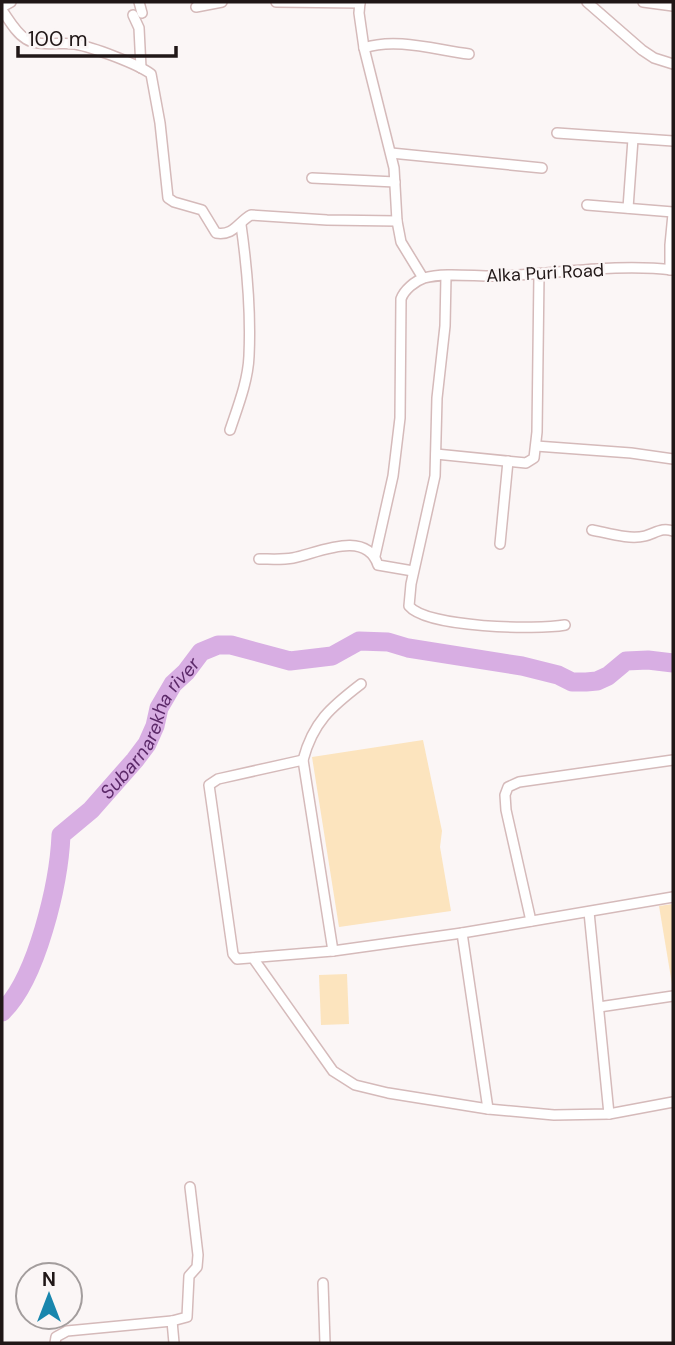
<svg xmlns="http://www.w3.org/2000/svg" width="675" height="1345" viewBox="0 0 675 1345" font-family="'DM Sans',sans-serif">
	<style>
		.green { fill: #fce4be }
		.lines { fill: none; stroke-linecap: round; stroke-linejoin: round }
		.river { stroke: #d8aee3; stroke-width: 19 }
		.street-casing { stroke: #d5baba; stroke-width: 12 }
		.street { stroke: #fff; stroke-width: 9 }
		.labels { text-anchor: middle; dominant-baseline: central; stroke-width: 5; stroke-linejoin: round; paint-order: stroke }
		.street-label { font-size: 18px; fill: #201717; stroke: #fbf6f6 }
		.water-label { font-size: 19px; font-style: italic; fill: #5c2969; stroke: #fbf6f6 }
	</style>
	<rect width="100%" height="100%" fill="#fbf6f6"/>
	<g class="green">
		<polygon points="423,740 442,831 440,847 451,911 339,927 312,757"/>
		<polygon points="673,904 673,984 672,984 659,906"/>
		<polygon points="347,974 349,1024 321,1025 319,975"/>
	</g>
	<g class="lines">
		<path class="river" id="s1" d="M2,1012C37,979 59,883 61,835L91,810L135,760L147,744L155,726L159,708L173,684L186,672L201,652L218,645H231L290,661L332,656L359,641L388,642L408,648L522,666L558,675L572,682H586L597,681L608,676L626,661L648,660L673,663"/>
		<defs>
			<g id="street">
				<polyline points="139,2 142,13"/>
				<polyline points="276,2 360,3"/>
				<polyline points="360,2 359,13 364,48 394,168 397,221 401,242 423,278"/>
				<polyline points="587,2 642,50 654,58 673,64"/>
				<polyline points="643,2 673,6"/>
				<polyline points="2,7 11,2"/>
				<polyline points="196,7 222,2"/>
				<path d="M2,10C9,20 16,33 26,39C39,47 60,42 75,44C92,47 138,64 151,74L160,123L168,198L174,202L202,210L216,233C234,236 238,222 251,215L327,220L397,221"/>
				<polyline points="133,15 139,28 141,68"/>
				<path d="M364,48C396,37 436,50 469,54"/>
				<polyline points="557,133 673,141"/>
				<polyline points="391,153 542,168"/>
				<polyline points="312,178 395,182"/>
				<polyline points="587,205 673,212"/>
				<polyline points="628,208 633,139"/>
				<polyline points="670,270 670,245 673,214"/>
				<path d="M446,276L445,326L437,398L435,476L411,584L409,606C427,628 537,630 565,625"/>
				<path d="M230,430C238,406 248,381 249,356C251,313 247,267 241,225"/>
				<polyline points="536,446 631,453 673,459"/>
				<polyline points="436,454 526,463 534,458 537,432 539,274"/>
				<path d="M592,530C608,533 629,540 645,536C656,533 662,527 673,531"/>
				<polyline points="500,544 508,461"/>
				<path d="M375,556L393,476L400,418L401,299C404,290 415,281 424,278C445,272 478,277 500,276C557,274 616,263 673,270"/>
				<path d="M259,559C270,559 282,560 293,558C318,553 366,529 378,565L413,571"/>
				<polyline points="303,760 218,779 209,785 233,954 237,959 333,951 462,933 673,897"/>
				<polyline points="589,912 609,1114"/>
				<polyline points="531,921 506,810 505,795 508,787 519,782 673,760"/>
				<polyline points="462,933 488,1109"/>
				<path d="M333,951L303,760C313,722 331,707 361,684"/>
				<polyline points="253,958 333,1071 355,1085 388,1093 488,1109 554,1115 609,1114 673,1102"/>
				<polyline points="599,1007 673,996"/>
				<polyline points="323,1283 325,1343"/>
				<polyline points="172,1321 174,1343"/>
				<polyline points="55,1343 56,1337 67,1331 172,1321 187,1317 189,1276 197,1267 198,1255 190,1187"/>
			</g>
		</defs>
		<use href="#street" class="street-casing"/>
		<use href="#street" class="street"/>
	</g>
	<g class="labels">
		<g class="street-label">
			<text transform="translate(545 273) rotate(-3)">Alka Puri Road</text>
		</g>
		<g class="water-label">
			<text stroke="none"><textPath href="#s1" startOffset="331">Subarnarekha river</textPath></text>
		</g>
	</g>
	<rect width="675" height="1345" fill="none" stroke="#201717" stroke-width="7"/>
	<g transform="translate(49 1296)"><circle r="33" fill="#fbf6f6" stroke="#a39d9d" stroke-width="2"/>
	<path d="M0-5L12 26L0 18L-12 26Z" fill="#1986ad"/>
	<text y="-10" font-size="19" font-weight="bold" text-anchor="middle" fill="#201717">N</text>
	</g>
	<path d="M18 46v10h158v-10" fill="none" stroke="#201717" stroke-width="3.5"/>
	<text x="28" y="46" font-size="21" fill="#201717" stroke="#fbf6f6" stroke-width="5" paint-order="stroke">100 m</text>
</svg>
